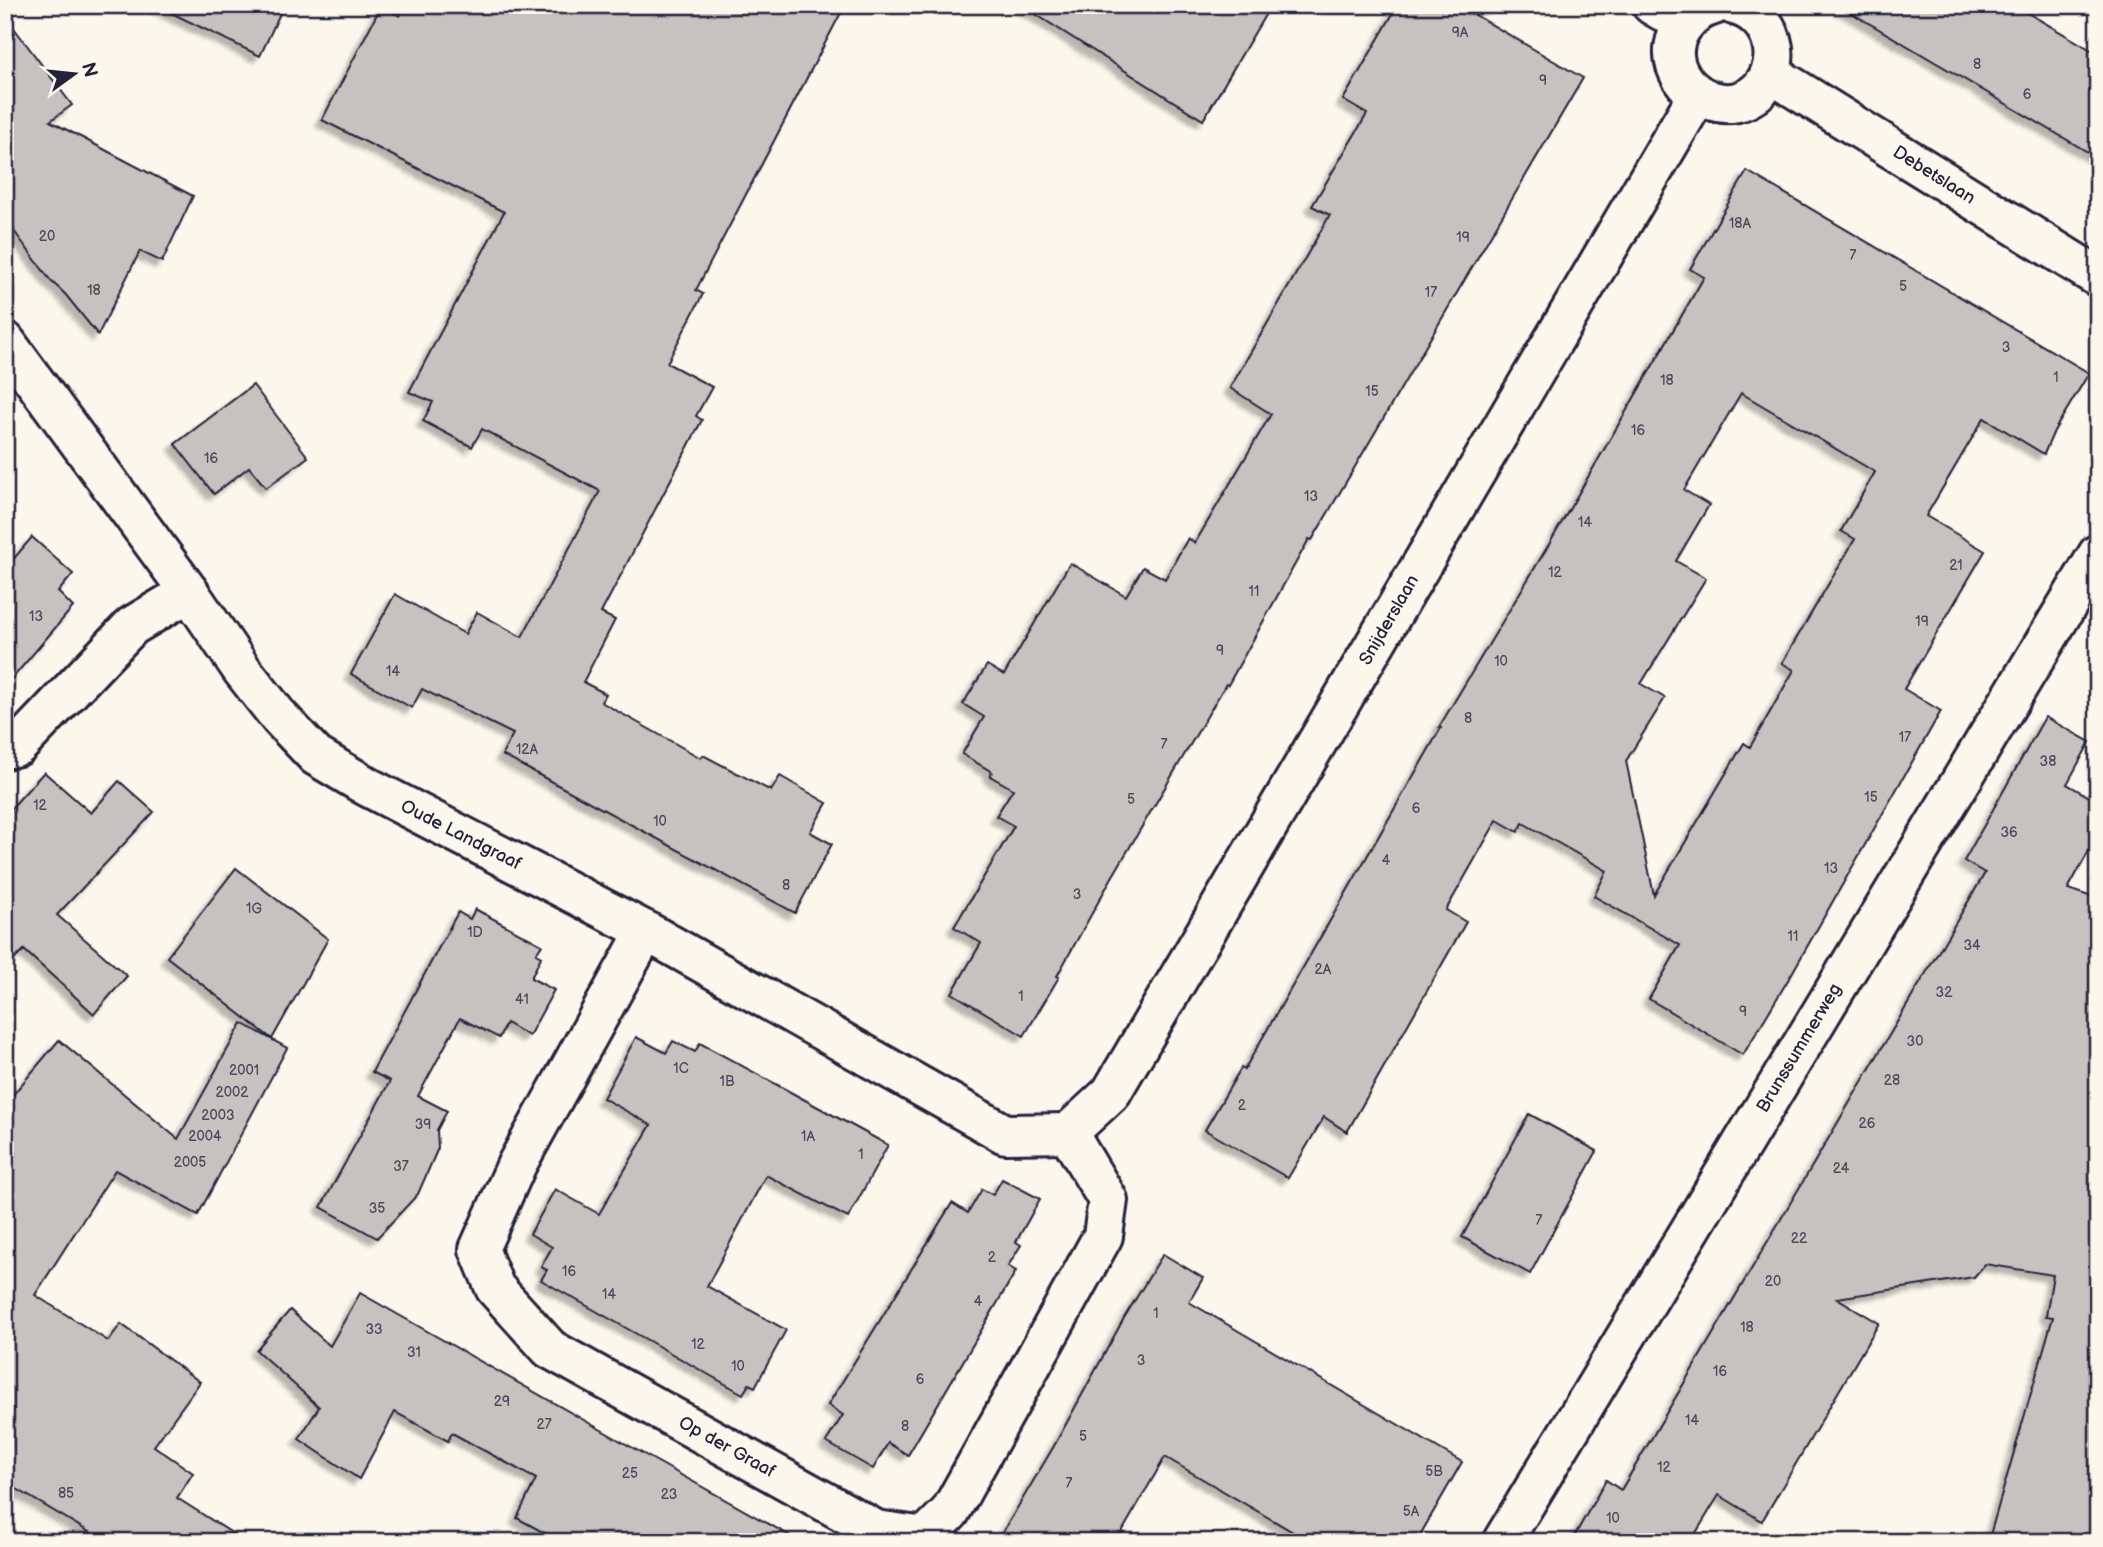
<svg xmlns="http://www.w3.org/2000/svg" width="2103" height="1547" viewBox="0 0 2103 1547" font-family="'Balsamiq Sans',sans-serif">
	<style>
		.building { fill: #c6c2c0; stroke: #22223b; stroke-width: 2; fill-rule: evenodd; filter: url(#shadow) }
		.lines { fill: none; stroke-linecap: round; stroke-linejoin: round }
		.street-casing { stroke: #22223b; stroke-width: 44 }
		.street { stroke: #fbf7ec; stroke-width: 38 }
		.labels { text-anchor: middle; dominant-baseline: central; stroke-width: 5; stroke-linejoin: round; paint-order: stroke }
		.number-label { font-size: 14px; fill: #4b4a5c }
		.street-label { font-size: 18px; fill: #22223b; stroke: #fbf7ec }
	</style>
	<defs>
		<filter id="shadow"><feDropShadow dx="-6" dy="6" stdDeviation="2" flood-color="#0004"/></filter>
	</defs>
	<rect width="100%" height="100%" fill="#fbf7ec"/>
	<filter id="ink" filterUnits="userSpaceOnUse"><feTurbulence type="fractalNoise" baseFrequency=".0143" numOctaves="2"/><feDisplacementMap in="SourceGraphic" scale="14" xChannelSelector="R" yChannelSelector="G"/><feConvolveMatrix kernelMatrix="1 2 1 2 8 2 1 2 1" color-interpolation-filters="sRGB"/></filter>
	<g filter="url(#ink)">
		<g class="building">
			<polygon points="155,5 284,5 260,56"/>
			<polygon points="406,5 845,5 696,290 703,294 667,363 712,387 696,416 702,420 601,613 615,620 583,682 606,694 601,702 701,758 703,755 771,791 780,776 827,803 810,832 832,844 795,913 502,755 513,734 422,689 412,708 351,674 395,594 465,634 477,612 522,637 600,491 482,429 472,447 423,421 433,402 409,392 504,212 322,120 381,6 400,16"/>
			<polygon points="1021,5 1271,5 1203,120"/>
			<polygon points="1398,5 1458,5 1583,78 1312,540 1309,539 1228,685 1226,684 1111,879 1057,976 1059,977 1024,1036 952,993 981,943 954,927 1014,826 996,816 1013,789 990,776 992,772 962,754 984,717 963,704 987,665 1004,675 1070,563 1126,596 1143,567 1165,579 1188,538 1195,543 1271,414 1230,388 1330,215 1312,206 1367,114 1343,100"/>
			<polygon points="1838,5 2014,5 2098,54 2098,158"/>
			<polygon points="5,16 72,105 50,121 193,196 162,262 140,251 98,335 65,294 51,281 5,219"/>
			<path d="M1747,171L2089,373L2054,431L2044,454L1984,418L1926,516L1985,551L1904,689L1941,711L1791,975L1743,1055L1649,999L1680,945L1594,896L1607,871L1523,823L1518,832L1497,820L1446,910L1466,922L1347,1132L1324,1117L1288,1178L1205,1130L1241,1068L1244,1070L1441,728L1439,727L1551,541L1704,277L1690,269ZM1741,393L1875,472L1841,531L1855,539L1782,663L1794,670L1750,747L1744,743L1654,895L1626,761L1665,698L1641,684L1706,578L1676,561L1709,505L1684,490Z"/>
			<polygon points="253,385 308,457 266,488 249,467 214,494 175,444"/>
			<polygon points="32,537 73,574 58,592 73,607 5,687 5,569"/>
			<polygon points="2045,717 2090,742 2067,784 2098,802 2098,835 2068,889 2098,899 2098,1542 1988,1542 2053,1317 2046,1316 2053,1275 1985,1264 1974,1277 1837,1298 1879,1323 1762,1521 1719,1495 1694,1536 1703,1542 1571,1542 1606,1480 1621,1490 1985,873 1964,861"/>
			<polygon points="44,772 91,813 119,781 154,812 57,915 127,976 94,1014 24,950 5,969 5,815"/>
			<polygon points="236,868 328,939 272,1039 167,957"/>
			<polygon points="475,909 542,945 536,954 541,957 531,978 554,990 529,1036 506,1023 499,1038 460,1018 418,1096 447,1111 437,1130 438,1148 418,1194 377,1238 321,1207 390,1081 372,1072 458,912 470,919"/>
			<polygon points="242,1023 287,1048 198,1215 115,1170 35,1295 108,1341 121,1324 200,1382 154,1446 193,1473 177,1498 246,1542 106,1542 5,1482 5,1104 59,1040 178,1139"/>
			<polygon points="636,1037 666,1053 673,1041 695,1052 700,1043 888,1145 848,1218 766,1175 707,1286 786,1330 755,1387 749,1384 743,1394 541,1280 547,1270 541,1267 552,1247 530,1234 555,1189 599,1214 651,1125 603,1098"/>
			<polygon points="1529,1114 1597,1151 1530,1274 1462,1237"/>
			<polygon points="1002,1179 1040,1199 1016,1242 1021,1245 1008,1266 1016,1271 908,1455 888,1443 873,1469 826,1442 843,1415 828,1405 952,1203 968,1213 982,1189 993,1195"/>
			<polygon points="1163,1254 1203,1278 1189,1302 1462,1462 1416,1542 1310,1542 1165,1457 1116,1542 997,1542 1054,1446 1124,1318"/>
			<polygon points="360,1293 656,1461 801,1542 561,1542 517,1518 536,1479 452,1433 448,1441 395,1412 359,1479 299,1439 319,1407 256,1350 290,1310 330,1346"/>
		</g>
		<g class="lines">
			<defs>
				<g id="street">
					<polyline points="1652,5 1683,23"/>
					<path d="M1714,5C1688,12 1667,38 1676,66C1687,99 1731,117 1759,90C1787,61 1772,14 1734,5"/>
					<polyline points="1770,73 2098,277"/>
					<polyline points="5,341 189,592 242,670 279,717 316,756 368,787 646,931 1005,1134 1068,1133"/>
					<polyline points="5,749 18,746 132,626 189,592"/>
					<polyline points="646,931 517,1164 479,1249 495,1288 550,1349 876,1530 925,1537 950,1512 1103,1236 1108,1200 1068,1133"/>
					<polyline points="1068,1133 1111,1093 1697,96"/>
					<polyline points="1502,1542 2098,554"/>
				</g>
			</defs>
			<use href="#street" class="street-casing"/>
			<use href="#street" class="street"/>
		</g>
	</g>
	<g class="labels">
		<g class="number-label">
			<text x="1460" y="32">9A</text>
			<text x="1977" y="64">8</text>
			<text x="1543" y="80">9</text>
			<text x="2027" y="94">6</text>
			<text x="1740" y="223">18A</text>
			<text x="47" y="236">20</text>
			<text x="1463" y="237">19</text>
			<text x="1853" y="255">7</text>
			<text x="1903" y="286">5</text>
			<text x="94" y="290">18</text>
			<text x="1431" y="292">17</text>
			<text x="2006" y="347">3</text>
			<text x="2056" y="377">1</text>
			<text x="1667" y="380">18</text>
			<text x="1372" y="391">15</text>
			<text x="1638" y="430">16</text>
			<text x="211" y="458">16</text>
			<text x="1311" y="496">13</text>
			<text x="1585" y="522">14</text>
			<text x="1956" y="565">21</text>
			<text x="1555" y="572">12</text>
			<text x="1254" y="591">11</text>
			<text x="36" y="616">13</text>
			<text x="1922" y="621">19</text>
			<text x="1220" y="650">9</text>
			<text x="1501" y="661">10</text>
			<text x="393" y="671">14</text>
			<text x="1468" y="718">8</text>
			<text x="1905" y="737">17</text>
			<text x="1164" y="744">7</text>
			<text x="527" y="749">12A</text>
			<text x="2048" y="761">38</text>
			<text x="1871" y="797">15</text>
			<text x="1131" y="799">5</text>
			<text x="40" y="805">12</text>
			<text x="1416" y="808">6</text>
			<text x="660" y="821">10</text>
			<text x="2009" y="832">36</text>
			<text x="1386" y="860">4</text>
			<text x="1831" y="868">13</text>
			<text x="786" y="885">8</text>
			<text x="1077" y="894">3</text>
			<text x="254" y="908">1G</text>
			<text x="475" y="932">1D</text>
			<text x="1793" y="936">11</text>
			<text x="1972" y="945">34</text>
			<text x="1323" y="969">2A</text>
			<text x="1944" y="992">32</text>
			<text x="1021" y="996">1</text>
			<text x="522" y="999">41</text>
			<text x="1743" y="1011">9</text>
			<text x="1915" y="1041">30</text>
			<text x="681" y="1068">1C</text>
			<text x="244" y="1070">2001</text>
			<text x="1892" y="1080">28</text>
			<text x="727" y="1081">1B</text>
			<text x="232" y="1092">2002</text>
			<text x="1242" y="1105">2</text>
			<text x="218" y="1115">2003</text>
			<text x="1867" y="1123">26</text>
			<text x="423" y="1124">39</text>
			<text x="205" y="1136">2004</text>
			<text x="808" y="1136">1A</text>
			<text x="861" y="1154">1</text>
			<text x="190" y="1162">2005</text>
			<text x="401" y="1166">37</text>
			<text x="1841" y="1168">24</text>
			<text x="377" y="1208">35</text>
			<text x="1539" y="1220">7</text>
			<text x="1799" y="1238">22</text>
			<text x="992" y="1257">2</text>
			<text x="569" y="1271">16</text>
			<text x="1773" y="1281">20</text>
			<text x="609" y="1294">14</text>
			<text x="978" y="1301">4</text>
			<text x="1156" y="1313">1</text>
			<text x="1747" y="1327">18</text>
			<text x="374" y="1329">33</text>
			<text x="698" y="1344">12</text>
			<text x="414" y="1352">31</text>
			<text x="1141" y="1360">3</text>
			<text x="738" y="1366">10</text>
			<text x="1720" y="1371">16</text>
			<text x="920" y="1379">6</text>
			<text x="502" y="1401">29</text>
			<text x="1692" y="1420">14</text>
			<text x="544" y="1424">27</text>
			<text x="905" y="1426">8</text>
			<text x="1083" y="1436">5</text>
			<text x="1664" y="1467">12</text>
			<text x="1434" y="1471">5B</text>
			<text x="630" y="1473">25</text>
			<text x="1069" y="1483">7</text>
			<text x="66" y="1493">85</text>
			<text x="669" y="1494">23</text>
			<text x="1411" y="1511">5A</text>
			<text x="1613" y="1518">10</text>
		</g>
		<g class="street-label">
			<text transform="translate(1934 175) rotate(32)">Debetslaan</text>
			<text transform="translate(1389 620) rotate(-60)">Snijderslaan</text>
			<text transform="translate(461 835) rotate(27)">Oude Landgraaf</text>
			<text transform="translate(1799 1048) rotate(-59)">Brunssummerweg</text>
			<text transform="translate(727 1447) rotate(29)">Op der Graaf</text>
		</g>
	</g>
	<rect width="2103" height="1547" fill="none" stroke="#fbf7ec" stroke-width="28"/>
	<rect x="14" y="14" width="2075" height="1519" fill="none" stroke="#22223b" stroke-width="2.5" filter="url(#ink)"/>
	<g transform="translate(74 74) rotate(75)" stroke="#fbf7ec" stroke-width="5" paint-order="stroke">
	<path d="M0-5L12 26L0 18L-12 26Z" fill="#22223b"/>
	<text y="-10" font-size="19" font-weight="bold" text-anchor="middle" fill="#22223b">N</text>
	</g>
</svg>
